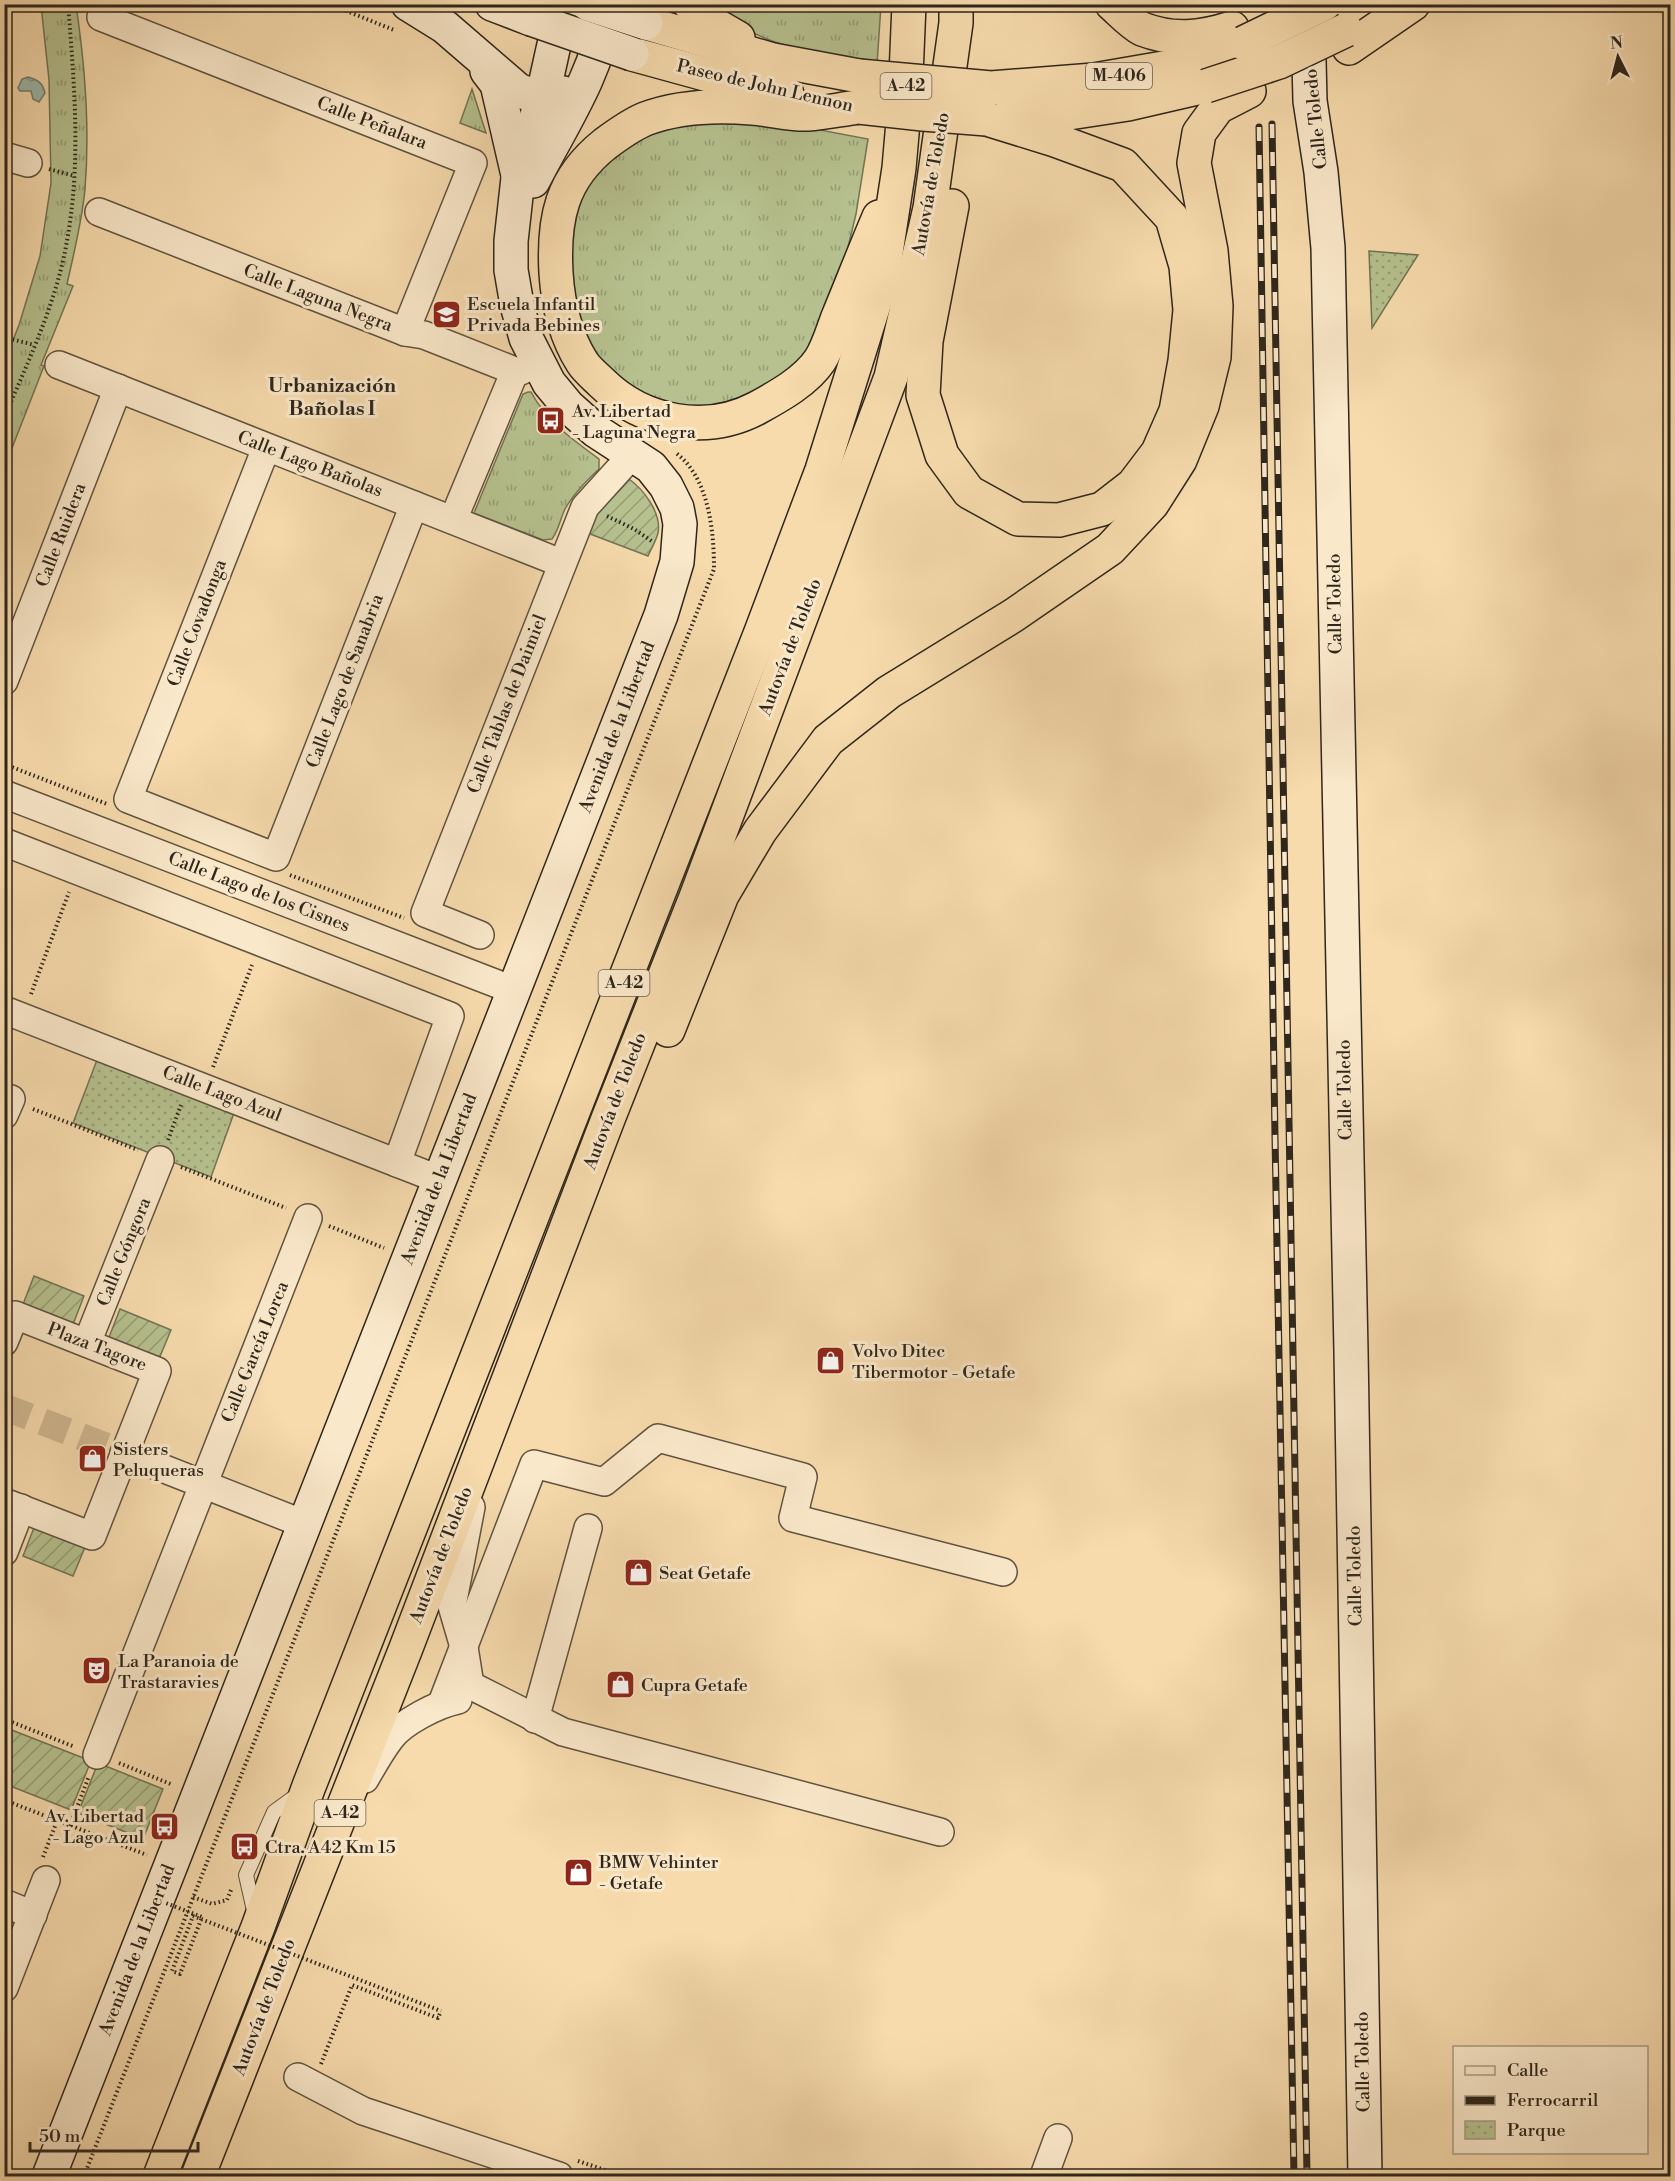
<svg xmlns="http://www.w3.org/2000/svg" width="1675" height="2181" viewBox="0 0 1675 2181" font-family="'Libre Bodoni',serif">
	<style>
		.grass { fill: url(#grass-tufts); stroke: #727456; stroke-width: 1.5 }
		.park { fill: url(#park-dots); stroke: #727456; stroke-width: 1.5 }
		.garden { fill: url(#garden-furrows); stroke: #727456; stroke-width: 1.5 }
		.water { fill: url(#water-ripples); stroke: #717f72; stroke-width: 1.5 }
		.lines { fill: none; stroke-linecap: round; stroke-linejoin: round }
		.street-tunnel { stroke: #cfb790; stroke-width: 27; stroke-dasharray: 27 14; stroke-linecap: butt }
		.lane-casing { stroke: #605340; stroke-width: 16 }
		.street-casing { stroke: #605340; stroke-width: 30 }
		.secondary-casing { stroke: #2e261c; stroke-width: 36 }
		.highway-casing { stroke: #2e261c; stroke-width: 36 }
		.path { stroke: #2e261c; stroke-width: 4; stroke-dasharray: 1.5 3; stroke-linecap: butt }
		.lane { stroke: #fae8ca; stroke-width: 14 }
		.street { stroke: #fae8ca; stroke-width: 27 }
		.secondary { stroke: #fae8ca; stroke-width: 33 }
		.highway { stroke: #f7dbad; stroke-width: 33 }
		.rail-casing { stroke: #2e261c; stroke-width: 7 }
		.rail { stroke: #fae8ca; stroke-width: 4.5; stroke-dasharray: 14; stroke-linecap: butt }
		.secondary-bridge-casing { stroke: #2e261c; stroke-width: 36; stroke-linecap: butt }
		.highway-bridge-casing { stroke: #2e261c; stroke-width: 36; stroke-linecap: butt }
		.path-bridge { stroke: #2e261c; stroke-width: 4; stroke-dasharray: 1.5 3; stroke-linecap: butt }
		.secondary-bridge { stroke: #fae8ca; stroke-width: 33 }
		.highway-bridge { stroke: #f7dbad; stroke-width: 33 }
		.labels { text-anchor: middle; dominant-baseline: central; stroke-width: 6; stroke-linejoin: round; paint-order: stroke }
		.shield { fill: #fae8ca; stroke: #6b6050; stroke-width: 1.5 }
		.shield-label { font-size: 16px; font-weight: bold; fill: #2e261c }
		.street-label { font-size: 18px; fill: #2e261c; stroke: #fae8ca }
		.poi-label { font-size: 18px; fill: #2e261c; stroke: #fae8ca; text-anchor: start }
		.neighbourhood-label { font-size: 20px; font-weight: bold; fill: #2e261c; stroke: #fae8ca }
	</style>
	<defs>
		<pattern id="grass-tufts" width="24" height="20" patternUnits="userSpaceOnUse" patternTransform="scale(1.5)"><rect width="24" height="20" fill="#b6c18f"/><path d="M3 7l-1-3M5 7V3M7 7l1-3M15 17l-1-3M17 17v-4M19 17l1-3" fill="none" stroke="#949d74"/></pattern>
		<pattern id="park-dots" width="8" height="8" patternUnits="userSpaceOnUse" patternTransform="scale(1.5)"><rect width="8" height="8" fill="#b6c18f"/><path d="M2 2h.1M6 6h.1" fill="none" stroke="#949d74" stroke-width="1.8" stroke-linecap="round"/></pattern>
		<pattern id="garden-furrows" width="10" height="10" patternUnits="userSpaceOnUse" patternTransform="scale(1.5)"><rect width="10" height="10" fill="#b6c18f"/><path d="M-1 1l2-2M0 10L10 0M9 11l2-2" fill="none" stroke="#949d74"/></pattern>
		<pattern id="water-ripples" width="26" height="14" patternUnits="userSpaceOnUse" patternTransform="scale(1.5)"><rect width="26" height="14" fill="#9dbbac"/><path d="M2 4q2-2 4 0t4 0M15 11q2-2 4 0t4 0" fill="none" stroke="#80988b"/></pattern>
	</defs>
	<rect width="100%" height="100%" fill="#f7dbad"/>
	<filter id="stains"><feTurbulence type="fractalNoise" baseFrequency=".00333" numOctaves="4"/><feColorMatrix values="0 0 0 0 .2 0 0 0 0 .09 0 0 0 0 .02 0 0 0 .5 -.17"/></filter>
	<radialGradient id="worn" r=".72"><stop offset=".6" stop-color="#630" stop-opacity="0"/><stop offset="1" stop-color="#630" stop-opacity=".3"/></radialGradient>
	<g class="grass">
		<path d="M41,5H76C85,65 90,128 85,189C82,221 74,253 67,284L73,286L41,365L44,366L5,466V360L19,325L40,256L51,183L49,80Z"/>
		<path d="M710,5H881L877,64C817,53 757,47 710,5Z"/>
		<polygon points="472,89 486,133 460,123"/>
		<polygon points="752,117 868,139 856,214 841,276 804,361 738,404 686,409 628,390 587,345 571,297 565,240 591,170 667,122"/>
		<path d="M528,392H531C547,422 573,440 599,459V469C586,481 574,493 565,509C560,519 559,530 552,539L543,540L474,513L523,394Z"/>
	</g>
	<g class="park">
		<polygon points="1369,251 1418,255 1372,328"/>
		<polygon points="97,1060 234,1113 211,1177 73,1123"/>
	</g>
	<g class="garden">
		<path d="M629,479C643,489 662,513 658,533C656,541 651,549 648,556L585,532L597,512Z"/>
		<polygon points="34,1276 84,1296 70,1332 20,1312"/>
		<polygon points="120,1309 171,1330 156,1366 106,1345"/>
		<polygon points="37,1520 88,1540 73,1576 23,1556"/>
		<polygon points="4,1727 91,1761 71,1810 5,1784"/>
		<polygon points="98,1763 163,1789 143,1839 78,1813"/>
	</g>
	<path class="water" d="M28,77C38,80 43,83 45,93L39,102L33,99L31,91H20L18,88L22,79Z"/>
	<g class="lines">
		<polyline class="street-tunnel" points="4,1407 124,1453"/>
		<defs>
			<polyline id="lane" points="255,1915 246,1875 274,1812 300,1793"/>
			<g id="street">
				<polyline points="101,17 473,163 405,332"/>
				<polyline points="4,156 28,163"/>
				<polyline points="99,212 405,332 424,335 515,371 521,371 537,362"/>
				<polyline points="59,365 561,563"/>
				<polyline points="266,448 128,799 276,857 414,505"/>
				<polyline points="453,520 515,371"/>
				<polyline points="4,681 118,388"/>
				<polyline points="4,794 513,990"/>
				<polyline points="4,842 450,1016 397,1163"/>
				<polyline points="480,935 425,913 585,507 633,454"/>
				<polyline points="4,1010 438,1179"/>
				<polyline points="4,1115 11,1099"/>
				<polyline points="4,1342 15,1315 157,1371 92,1536 4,1502"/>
				<polyline points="87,1343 160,1160"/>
				<polyline points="124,1453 304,1524"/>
				<polyline points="471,1507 452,1606 464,1647 470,1685 563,1732 940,1832"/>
				<polyline points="4,1552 21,1508"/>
				<polyline points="442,1703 534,1464 604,1482 658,1438 803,1477 793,1518 1003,1572"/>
				<polyline points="535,1719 588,1528"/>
				<polyline points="97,1755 308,1218"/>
				<path d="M365,1779C373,1765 381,1751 390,1739C402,1722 438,1704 458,1700"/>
				<polyline points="4,1903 33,1915"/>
				<polyline points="4,1988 46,1880"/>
				<polyline points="298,2077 363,2111 559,2176"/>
				<polyline points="1044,2176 1058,2138"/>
			</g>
			<g id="secondary">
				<polyline points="408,4 445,27 518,90 542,99 563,93"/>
				<polyline points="492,4 531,19"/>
				<polyline points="1308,21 1310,101 1321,172 1328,248 1351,1351 1365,2176"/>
				<polyline points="487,71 497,84 518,175"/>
				<path d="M533,181C560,128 597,74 606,15"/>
				<polyline points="49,2176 661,615 677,562 680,524 677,508 666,486 651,467 596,431 568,406 549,383 526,338 517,305 511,270 511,241 518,178 542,99 563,4"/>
			</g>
			<g id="highway">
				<polyline points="690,4 700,16 738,38"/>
				<path d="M1112,4C1121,12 1132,24 1142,29C1173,41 1201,38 1232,28"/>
				<polyline points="646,23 773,60 859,76"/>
				<polyline points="1349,48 1413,4"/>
				<polyline points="632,54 745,85 787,94"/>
				<polyline points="991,88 1094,80 1175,66 1243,43"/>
				<path d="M859,107C842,109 825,113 808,114C789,115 770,109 752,108C716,105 679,106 645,119C631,125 617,135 605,144C561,179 553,219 556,273C558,305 565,335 582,362C587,370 595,376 602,383C643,423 706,435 757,408C779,396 806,381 820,360C828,348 833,330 838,317C852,283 865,250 879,217"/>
				<polyline points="1007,117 1069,113 1128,104 1206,86"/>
				<polyline points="952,206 926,341 923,395 942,455 969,492 1018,519 1059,520 1102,509 1133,485 1158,452 1176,411 1185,361 1190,310 1186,266 1172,218 1123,165 1055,140 987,119"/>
				<polyline points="668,1030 722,895 760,831 828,740 889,692 1014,615 1110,549 1152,504 1180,460 1202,406 1214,357 1216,306 1211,251 1194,163 1199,133 1218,107 1249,91"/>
				<polyline points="160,2176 258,1927 309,1786 761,632 822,470 882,279 899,168 905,99 909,4"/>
				<polyline points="198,2176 406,1648 608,1119 696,897 891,377 930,208 956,23 956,4"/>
			</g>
		</defs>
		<use href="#lane" class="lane-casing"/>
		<use href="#street" class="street-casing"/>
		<use href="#secondary" class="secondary-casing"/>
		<use href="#highway" class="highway-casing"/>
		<g class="path">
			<polyline points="329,4 394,30"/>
			<polyline points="49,169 75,176"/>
			<polyline points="4,337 34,345"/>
			<path d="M4,418C25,369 48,320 61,269C83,180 75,94 68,4L81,10"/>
			<polyline points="607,516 634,529 653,542"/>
			<polyline points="4,764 107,804"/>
			<polyline points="290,875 404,918"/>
			<polyline points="31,994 69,892"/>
			<polyline points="213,1067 252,965"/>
			<polyline points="33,1109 138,1150"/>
			<polyline points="168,1140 181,1105"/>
			<polyline points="181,1167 286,1208"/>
			<polyline points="329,1226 384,1248"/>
			<polyline points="4,1719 75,1747"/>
			<polyline points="119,1763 173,1785"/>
			<polyline points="4,1800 147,1855"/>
			<polyline points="70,1826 89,1776"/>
			<polyline points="43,1857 57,1821"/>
			<polyline points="193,1897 212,1904 227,1900 231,1890"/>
			<polyline points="321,2064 352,1985 438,2018 441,2011"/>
			<polyline points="578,2161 623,2176"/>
			<path d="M84,2176L714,569C714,531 709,478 676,453"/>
		</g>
		<use href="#lane" class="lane"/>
		<use href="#street" class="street"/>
		<use href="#secondary" class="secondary"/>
		<use href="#highway" class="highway"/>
		<defs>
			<g id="rail">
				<polyline points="1272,124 1307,2176"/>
				<polyline points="1259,127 1275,1137 1294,2176"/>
			</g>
		</defs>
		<use href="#rail" class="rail-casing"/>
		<use href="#rail" class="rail"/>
		<defs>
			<g id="secondary-bridge">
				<polyline points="588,4 646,23"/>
				<polyline points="531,19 632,54"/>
			</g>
			<g id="highway-bridge">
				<polyline points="1243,43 1324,4"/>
				<polyline points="859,76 991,88"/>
				<polyline points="1206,86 1279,62 1346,30"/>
				<polyline points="859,107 923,114 987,119"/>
			</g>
		</defs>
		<use href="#secondary-bridge" class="secondary-bridge-casing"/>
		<use href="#highway-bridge" class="highway-bridge-casing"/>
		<polyline class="path-bridge" points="158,1900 202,1917 180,1974 172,1971 193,1916 441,2011"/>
		<use href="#secondary-bridge" class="secondary-bridge"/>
		<use href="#highway-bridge" class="highway-bridge"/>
	</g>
	<defs>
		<symbol id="school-square" viewBox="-11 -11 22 22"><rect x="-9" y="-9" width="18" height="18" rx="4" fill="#8f2418" stroke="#fae8ca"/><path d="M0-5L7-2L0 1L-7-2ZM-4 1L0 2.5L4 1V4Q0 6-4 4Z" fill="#fff"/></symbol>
		<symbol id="bus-square" viewBox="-11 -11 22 22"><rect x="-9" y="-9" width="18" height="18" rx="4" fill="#8f2418" stroke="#fae8ca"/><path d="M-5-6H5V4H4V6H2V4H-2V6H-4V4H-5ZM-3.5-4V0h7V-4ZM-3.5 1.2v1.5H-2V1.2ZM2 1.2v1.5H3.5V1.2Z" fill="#fff"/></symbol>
		<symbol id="shop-square" viewBox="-11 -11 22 22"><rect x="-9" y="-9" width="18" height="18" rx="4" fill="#8f2418" stroke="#fae8ca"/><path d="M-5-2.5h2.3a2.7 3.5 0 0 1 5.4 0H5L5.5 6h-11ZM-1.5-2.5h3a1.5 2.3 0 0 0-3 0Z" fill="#fff"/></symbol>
		<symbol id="theatre-square" viewBox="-11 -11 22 22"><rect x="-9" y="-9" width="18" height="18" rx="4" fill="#8f2418" stroke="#fae8ca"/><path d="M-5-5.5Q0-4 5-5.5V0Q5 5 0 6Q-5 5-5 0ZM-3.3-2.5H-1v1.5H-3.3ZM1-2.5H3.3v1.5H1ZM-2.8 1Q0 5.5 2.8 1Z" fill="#fff"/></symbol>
	</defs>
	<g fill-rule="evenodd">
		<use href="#school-square" x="430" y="298" width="33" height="33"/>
		<use href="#bus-square" x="534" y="404" width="33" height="33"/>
		<use href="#shop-square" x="814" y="1344" width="33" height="33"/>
		<use href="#shop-square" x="76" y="1442" width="33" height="33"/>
		<use href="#shop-square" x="622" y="1556" width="33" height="33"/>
		<use href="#theatre-square" x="80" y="1654" width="33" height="33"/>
		<use href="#shop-square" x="604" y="1668" width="33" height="33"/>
		<use href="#bus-square" x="148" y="1810" width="33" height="33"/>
		<use href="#bus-square" x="228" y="1830" width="33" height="33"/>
		<use href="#shop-square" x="562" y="1856" width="33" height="33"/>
	</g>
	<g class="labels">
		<g class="shield">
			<rect x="1086" y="63" width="66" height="26" rx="4.5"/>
			<rect x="880.5" y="73" width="51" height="26" rx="4.5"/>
			<rect x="598.5" y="970" width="51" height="26" rx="4.5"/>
			<rect x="314.5" y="1800" width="51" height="26" rx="4.5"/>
		</g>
		<g class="shield-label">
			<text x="1119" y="76">M-406</text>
			<text x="906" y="86">A-42</text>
			<text x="624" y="983">A-42</text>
			<text x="340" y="1813">A-42</text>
		</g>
		<g class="street-label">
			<text transform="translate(765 86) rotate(13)">Paseo de John Lennon</text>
			<text transform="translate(1316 119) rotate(-96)">Calle Toledo</text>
			<text transform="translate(372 123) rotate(21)">Calle Peñalara</text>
			<text transform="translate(931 184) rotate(-80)">Autovía de Toledo</text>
			<text transform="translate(318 298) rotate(21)">Calle Laguna Negra</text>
			<text transform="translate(310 464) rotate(21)">Calle Lago Bañolas</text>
			<text transform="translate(61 535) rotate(-69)">Calle Ruidera</text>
			<text transform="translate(1335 604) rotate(-91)">Calle Toledo</text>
			<text transform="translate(197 623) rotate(-69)">Calle Covadonga</text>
			<text transform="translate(790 647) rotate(-69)">Autovía de Toledo</text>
			<text transform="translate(345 681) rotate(-69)">Calle Lago de Sanabria</text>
			<text transform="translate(507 704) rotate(-69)">Calle Tablas de Daimiel</text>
			<text transform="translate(617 727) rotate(-69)">Avenida de la Libertad</text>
			<text transform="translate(259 892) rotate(21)">Calle Lago de los Cisnes</text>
			<text transform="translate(1345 1090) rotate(-91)">Calle Toledo</text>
			<text transform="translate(222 1094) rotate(21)">Calle Lago Azul</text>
			<text transform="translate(615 1101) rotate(-69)">Autovía de Toledo</text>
			<text transform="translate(439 1179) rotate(-69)">Avenida de la Libertad</text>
			<text transform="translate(124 1252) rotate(-68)">Calle Góngora</text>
			<text transform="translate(97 1347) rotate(21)">Plaza Tagore</text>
			<text transform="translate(255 1352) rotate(-68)">Calle García Lorca</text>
			<text transform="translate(441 1555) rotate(-69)">Autovía de Toledo</text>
			<text transform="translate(1355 1576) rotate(-91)">Calle Toledo</text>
			<text transform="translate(137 1950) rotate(-69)">Avenida de la Libertad</text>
			<text transform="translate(264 2007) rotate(-69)">Autovía de Toledo</text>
			<text transform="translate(1363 2062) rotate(-91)">Calle Toledo</text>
		</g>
		<g class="poi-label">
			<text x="467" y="304">Escuela Infantil<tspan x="467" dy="21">Privada Bebines</tspan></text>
			<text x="572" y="411">Av. Libertad<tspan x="572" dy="21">- Laguna Negra</tspan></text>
			<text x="852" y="1351">Volvo Ditec<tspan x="852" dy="21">Tibermotor - Getafe</tspan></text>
			<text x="113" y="1449">Sisters<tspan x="113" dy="21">Peluqueras</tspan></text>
			<text x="659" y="1573">Seat Getafe</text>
			<text x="118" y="1661">La Paranoia de<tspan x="118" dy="21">Trastaravies</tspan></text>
			<text x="641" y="1685">Cupra Getafe</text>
			<text x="144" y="1816" text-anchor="end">Av. Libertad<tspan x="144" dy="21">- Lago Azul</tspan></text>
			<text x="265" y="1847">Ctra. A42 Km 15</text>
			<text x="599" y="1862">BMW Vehinter<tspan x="599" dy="21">- Getafe</tspan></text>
		</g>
		<g class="neighbourhood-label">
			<text x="332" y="386">Urbanización<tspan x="332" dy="23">Bañolas I</tspan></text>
		</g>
	</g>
	<rect width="1675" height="2181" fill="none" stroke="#f7dbad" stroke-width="24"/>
	<rect x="6" y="6" width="1663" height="2169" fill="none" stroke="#2e261c" stroke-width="3"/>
	<rect x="12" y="12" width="1651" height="2157" fill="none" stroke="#2e261c" stroke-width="1.5"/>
	<rect x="1453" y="2046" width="195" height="108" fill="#fae8ca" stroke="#a89a84" stroke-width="1.5"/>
	<rect x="1465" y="2066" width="30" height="9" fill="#fae8ca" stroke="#a89a84" stroke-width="1.5"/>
	<text x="1507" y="2076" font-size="18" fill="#2e261c">Calle</text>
	<rect x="1465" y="2096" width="30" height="9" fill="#2e261c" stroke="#a89a84" stroke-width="1.5"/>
	<text x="1507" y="2106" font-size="18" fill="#2e261c">Ferrocarril</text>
	<rect x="1465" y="2121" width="30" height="18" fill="url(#park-dots)" stroke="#a89a84" stroke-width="1.5"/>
	<text x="1507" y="2136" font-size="18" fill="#2e261c">Parque</text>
	<g transform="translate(1618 57) rotate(354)" stroke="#fae8ca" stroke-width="4.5" paint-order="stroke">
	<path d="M0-4.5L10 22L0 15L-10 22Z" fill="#2e261c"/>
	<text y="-9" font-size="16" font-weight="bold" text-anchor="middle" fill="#2e261c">N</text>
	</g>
	<path d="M30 2142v9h168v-9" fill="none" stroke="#2e261c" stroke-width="3"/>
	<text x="39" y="2142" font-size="18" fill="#2e261c" stroke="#fae8ca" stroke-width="4.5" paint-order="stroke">50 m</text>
	<rect width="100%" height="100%" filter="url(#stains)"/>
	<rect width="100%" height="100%" fill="url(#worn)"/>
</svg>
